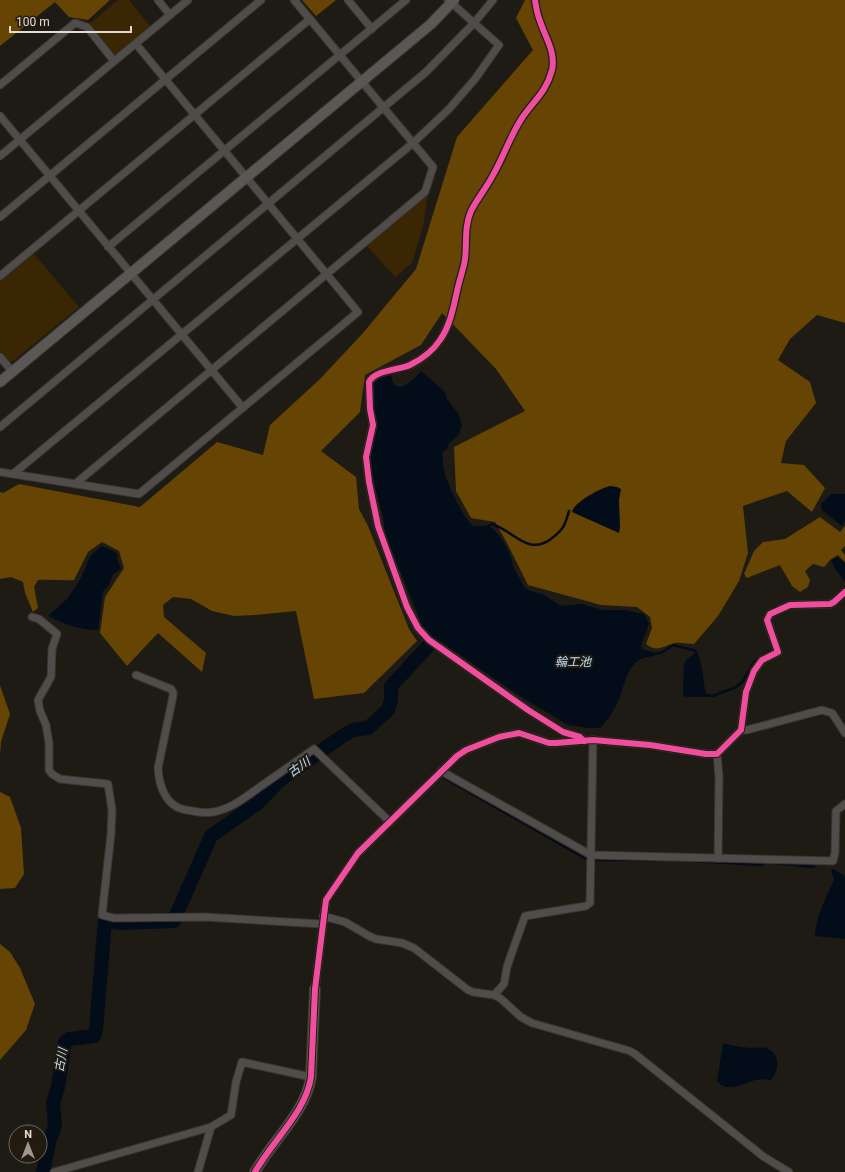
<svg xmlns="http://www.w3.org/2000/svg" width="845" height="1172" viewBox="0 0 845 1172" font-family="Roboto,'Noto Sans JP',sans-serif">
	<style>
		.green { fill: #3b2603 }
		.forest { fill: #664404 }
		.water { fill: #030c19 }
		.lines { fill: none; stroke-linecap: round; stroke-linejoin: round }
		.stream { stroke: #030c19; stroke-width: 2.5 }
		.river { stroke: #030c19; stroke-width: 14 }
		.street-casing { stroke: #383530; stroke-width: 9 }
		.secondary-casing { stroke: #383530; stroke-width: 12 }
		.street { stroke: #4f4c4a; stroke-width: 7 }
		.secondary { stroke: #5a5755; stroke-width: 10 }
		.cycleway-casing { stroke: #231b0f; stroke-width: 8 }
		.cycleway { stroke: #ef4d9e; stroke-width: 6 }
		.labels { text-anchor: middle; dominant-baseline: central; stroke-width: 4; stroke-linejoin: round; paint-order: stroke }
		.water-label { font-size: 12px; font-style: italic; fill: #b8e0fe; stroke: #231b0f }
	</style>
	<rect width="100%" height="100%" fill="#1e1a14"/>
	<g class="green">
		<polygon points="118,0 129,0 150,26 117,54 113,54 88,25"/>
		<polygon points="428,195 423,227 412,263 395,277 367,246"/>
		<polygon points="34,254 79,307 13,361 8,361 0,351 0,282"/>
	</g>
	<g class="forest">
		<polygon points="0,0 110,0 88,20 69,17 55,2 0,46"/>
		<polygon points="302,0 336,0 316,16"/>
		<path d="M525,0H845V323L817,315L790,339L778,360L810,382L816,403L786,441L781,463L804,465L825,488L812,512L787,491L743,506L748,553L739,581L718,616L694,644C688,644 681,642 675,643C663,646 657,653 646,644L652,628L650,617L637,607L601,605L528,585L507,543L495,522L471,518L456,491L454,447L525,411L496,369L442,313L421,345L365,375L360,412L321,451L356,477L359,509L368,526L409,629L417,641L364,693L314,699L296,611L255,615L234,616L212,611L191,599L173,597L163,605L164,617L206,653L202,672L158,633L127,666L100,633L105,597L124,568L119,551L102,542L88,552L74,580C62,581 50,579 38,580L34,587L38,608L33,612L25,593L23,582L11,577L0,579V492L3,493L19,484L140,507L217,442L263,455L270,425L320,379L363,333L416,269L457,137L533,50L516,18Z"/>
		<polygon points="820,517 840,532 845,526 845,546 841,550 845,555 845,562 838,555 831,559 824,567 813,564 805,571 810,580 808,587 800,592 792,586 780,565 747,578 744,574 754,551 763,542 785,539"/>
		<polygon points="0,685 10,714 1,742 0,756"/>
		<polygon points="0,792 10,797 21,828 24,874 15,888 0,889"/>
		<polygon points="0,944 10,952 20,968 35,1004 26,1030 0,1060"/>
	</g>
	<g class="water">
		<path d="M421,371L444,391L447,399L459,415L462,425L459,435L449,443L447,449L442,453C443,460 443,468 445,475C448,484 466,524 474,526C478,527 484,525 489,526L498,534L506,546L511,557L513,566L524,587L530,591L542,594L561,606L581,604L603,610H626L644,614L649,624L641,645L642,649L660,654C654,656 645,657 639,660C627,667 624,687 619,699C615,709 608,720 600,728H589L568,725L520,696L440,641L435,639L422,625L385,534L383,517L376,492L369,459L375,422L373,393L374,383L380,378L391,375C392,378 392,382 394,384C402,393 417,376 421,371Z"/>
		<path d="M610,486L617,487L621,489L619,500L620,527L619,533L572,512C574,502 601,488 610,486Z"/>
		<polygon points="831,494 845,494 845,521 842,526 822,510 821,504"/>
		<path d="M102,546L117,553L118,562L121,569L113,574L109,585L103,591L98,630C80,630 64,624 48,616L67,599L80,580L91,555Z"/>
		<polygon points="837,557 845,563 845,582 836,570 831,561"/>
		<path d="M697,652C704,665 702,683 707,697H687L684,696L683,693L684,664L686,660Z"/>
		<path d="M831,869H833L845,876V939L815,936C816,916 826,898 834,880Z"/>
		<path d="M723,1043C732,1046 741,1047 751,1048C755,1048 762,1047 766,1048C781,1053 779,1071 771,1080C764,1079 758,1079 752,1081C741,1085 726,1093 717,1081Z"/>
	</g>
	<g class="lines">
		<g class="stream">
			<path d="M487,527L492,524C514,531 527,556 551,539C564,529 565,525 569,511"/>
			<polyline points="654,654 663,652 673,645 693,650 696,651 696,655"/>
			<polyline points="705,695 713,696 736,687 743,681 755,661 771,651"/>
			<polyline points="441,776 586,859"/>
			<polyline points="596,860 657,860"/>
			<polyline points="692,861 761,865 767,862"/>
			<polyline points="776,863 814,867"/>
		</g>
		<g class="river">
			<polyline points="177,913 211,836 258,803 279,781 341,737 353,730 368,728 388,710 391,700 391,686 435,639"/>
			<polyline points="43,1172 49,1142 55,1126 53,1103 58,1087 65,1042 69,1039 94,1036 96,1029 105,921 120,923 174,921 174,919"/>
		</g>
		<defs>
			<g id="street">
				<polyline points="158,0 170,15"/>
				<polyline points="348,0 372,29"/>
				<path d="M535,0C536,7 537,14 540,21C545,37 556,52 552,70C546,93 534,100 522,118C510,136 504,156 493,175C487,187 477,199 471,211C464,227 467,243 465,259C464,267 461,275 459,283C454,302 452,323 440,340C433,351 422,359 410,365C399,370 375,370 369,382L370,409L373,425L366,457L369,482L378,526L407,607L418,628L429,640L528,710L563,732L580,737L584,741"/>
				<polyline points="0,85 75,23 87,27 114,61"/>
				<polyline points="0,116 243,408"/>
				<polyline points="0,156 188,0"/>
				<polyline points="0,217 261,0"/>
				<polyline points="108,247 406,0"/>
				<polyline points="0,276 310,19"/>
				<polyline points="0,357 12,371"/>
				<polyline points="0,427 426,72 474,23 493,0"/>
				<polyline points="0,472 139,494 358,312 136,44"/>
				<polyline points="13,474 413,143 449,109 475,79 499,45 448,0"/>
				<polyline points="75,484 425,192 433,167 294,0"/>
				<polyline points="32,617 39,619 57,634 52,649 51,677 38,700 40,711 46,725 49,743 49,770 52,774 60,779 108,784 112,810 111,834 102,915 114,918 205,917 322,924"/>
				<path d="M136,675L171,689L173,692V696L158,768C159,786 166,807 186,810C194,811 205,814 213,812C232,809 248,795 264,784C281,772 297,761 314,749L390,822"/>
				<polyline points="741,730 747,730 822,710 832,713 845,733"/>
				<polyline points="717,754 719,777 718,858"/>
				<polyline points="441,771 591,855 833,861 835,853 836,811 845,804"/>
				<polyline points="323,916 345,922 369,936 376,939 402,943 414,948 468,990 473,992 494,995 500,998 521,1017 532,1023 630,1051 635,1054 764,1157 789,1172"/>
				<polyline points="315,989 326,900 358,853 457,756 466,750 499,737 519,733 549,743 556,743 593,740 650,745 706,754 717,754 741,730 746,692 754,671 762,660 778,652 767,620 770,614 790,605 830,604 834,602 845,592"/>
				<polyline points="494,995 504,984 507,967 511,955 525,916 586,906 590,903 593,740"/>
				<polyline points="54,1172 211,1127 231,1115 236,1082 242,1062 311,1077"/>
				<polyline points="198,1172 211,1127"/>
			</g>
			<g id="secondary">
				<polyline points="0,382 431,24 454,0"/>
				<path d="M255,1172C272,1141 306,1112 311,1077L315,989"/>
			</g>
		</defs>
		<use href="#street" class="street-casing"/>
		<use href="#secondary" class="secondary-casing"/>
		<use href="#street" class="street"/>
		<use href="#secondary" class="secondary"/>
		<defs>
			<g id="cycleway">
				<path d="M535,0C536,7 537,14 540,21C545,37 556,52 552,70C546,93 534,100 522,118C510,136 504,156 493,175C487,187 477,199 471,211C464,227 467,243 465,259C464,267 461,275 459,283C454,302 452,323 440,340C433,351 422,359 410,365C399,370 375,370 369,382L370,409L373,425L366,457L369,482L378,526L407,607L418,628L429,640L528,710L563,732L580,737L584,741"/>
				<path d="M255,1172C272,1141 306,1112 311,1077L315,989L326,900L358,853L457,756L466,750L499,737L519,733L549,743H556L593,740L650,745L706,754H717L741,730L746,692L754,671L762,660L778,652L767,620L770,614L790,605L830,604L834,602L845,592"/>
			</g>
		</defs>
		<use href="#cycleway" class="cycleway-casing"/>
		<use href="#cycleway" class="cycleway"/>
	</g>
	<g class="labels">
		<g class="water-label">
			<text x="573" y="662">輪工池</text>
			<text transform="translate(299 767) rotate(-35)">古川</text>
			<text transform="translate(61 1060) rotate(-80)">古川</text>
		</g>
	</g>
	<g transform="translate(28 1144)"><circle r="19" fill="#231b0f" stroke="#6f685d"/>
	<path d="M0-3L7 15L0 10L-7 15Z" fill="#9d9790"/>
	<text y="-6" font-size="11" font-weight="bold" text-anchor="middle" fill="#e1dbd3">N</text>
	</g>
	<path d="M10 26v6h121v-6" fill="none" stroke="#e1dbd3" stroke-width="2"/>
	<text x="16" y="26" font-size="12" fill="#e1dbd3" stroke="#231b0f" stroke-width="3" paint-order="stroke">100 m</text>
</svg>
